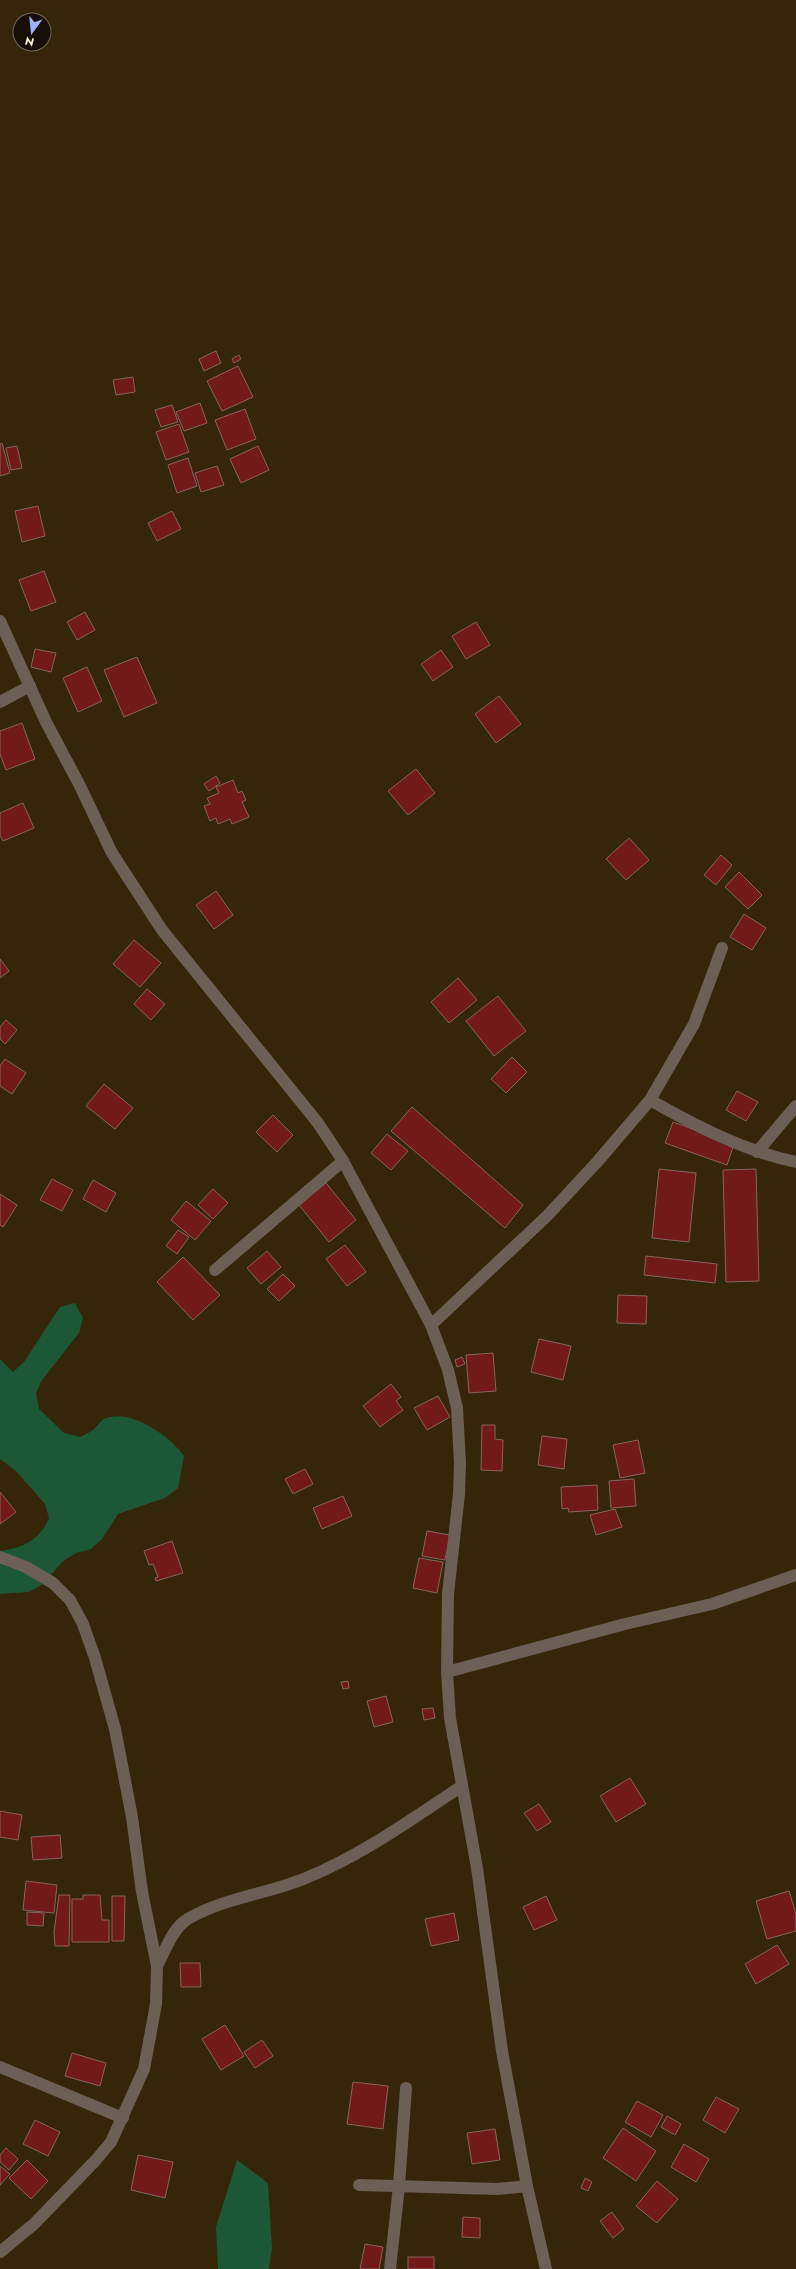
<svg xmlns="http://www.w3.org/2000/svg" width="796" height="2269" viewBox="0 0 796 2269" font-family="Jost,sans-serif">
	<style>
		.green { fill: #1d5836 }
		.building { fill: #711a17; stroke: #88645f }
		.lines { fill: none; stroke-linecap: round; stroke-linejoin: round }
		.minor { stroke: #6b5f56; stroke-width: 12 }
	</style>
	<rect width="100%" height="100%" fill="#352509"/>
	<g class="green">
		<path d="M75,1303L83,1318L79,1333L42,1380L36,1393L39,1409L64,1433L80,1437C84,1435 89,1433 93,1430C97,1427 100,1421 104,1419C130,1407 171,1437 184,1456L178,1488L165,1498L118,1514L102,1539L91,1549L76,1553L63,1561L43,1584L29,1592L0,1594V1551C23,1548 40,1540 49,1518L45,1504L16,1471L0,1459V1359L13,1372L24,1362L60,1307Z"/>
		<polygon points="237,2160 268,2183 272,2248 269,2269 218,2269 216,2227"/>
	</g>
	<g class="building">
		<polygon points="216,351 221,363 204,371 199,359"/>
		<polygon points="239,355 241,359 234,363 232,359"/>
		<polygon points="238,366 253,397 222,411 207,381"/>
		<polygon points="133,377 135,392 116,395 113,380"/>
		<polygon points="200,403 207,423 184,431 176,412"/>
		<polygon points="172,405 178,422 161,427 155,410"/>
		<polygon points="245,409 256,439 227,450 215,420"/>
		<polygon points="179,424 189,452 166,460 156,432"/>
		<polygon points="2,443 10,473 0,476 0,444"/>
		<polygon points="17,446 22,468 11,470 6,448"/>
		<polygon points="258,446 269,470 241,483 230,459"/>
		<polygon points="188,458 197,486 177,493 168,465"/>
		<polygon points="217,466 224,485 201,492 195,473"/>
		<polygon points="38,506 45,536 22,542 15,511"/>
		<polygon points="172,511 181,529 157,541 148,523"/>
		<polygon points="44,571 56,602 31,611 19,580"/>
		<polygon points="85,612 95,630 77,640 67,622"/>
		<polygon points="476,622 490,645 466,659 452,636"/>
		<polygon points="35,649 56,653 51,672 31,667"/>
		<polygon points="441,650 453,667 433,681 421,664"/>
		<polygon points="137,657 157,703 124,717 104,670"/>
		<polygon points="87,667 102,701 78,712 63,678"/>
		<polygon points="499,696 521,724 496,743 475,714"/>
		<polygon points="22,723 35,759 6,770 0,754 0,731"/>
		<polygon points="416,769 435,793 408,815 388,791"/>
		<polygon points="216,776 220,783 209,791 204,784"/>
		<polygon points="233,780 238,793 242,791 246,800 242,802 249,817 232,824 230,819 218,824 216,818 210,821 204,806 210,804 207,798 219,793 216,787"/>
		<polygon points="23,803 34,828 3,841 0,835 0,813"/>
		<polygon points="629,838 649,860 626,880 606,859"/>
		<polygon points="721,855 732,865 716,885 704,875"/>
		<polygon points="739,872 762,895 748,909 725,887"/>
		<polygon points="216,891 233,915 214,929 196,905"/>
		<polygon points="744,914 766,928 752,950 730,937"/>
		<polygon points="134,940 161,963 140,987 113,964"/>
		<polygon points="0,959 9,971 0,978"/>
		<polygon points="458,978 477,1000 449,1023 431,1002"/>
		<polygon points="147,989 165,1004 151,1020 134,1004"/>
		<polygon points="498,996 526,1031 494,1056 466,1021"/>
		<polygon points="6,1020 17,1030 5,1044 0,1039 0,1027"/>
		<polygon points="512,1057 527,1072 506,1093 491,1079"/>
		<polygon points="5,1059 26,1073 12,1094 0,1086 0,1066"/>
		<polygon points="104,1084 133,1108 115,1129 86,1106"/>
		<polygon points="737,1091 758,1102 746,1121 726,1110"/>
		<polygon points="412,1107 523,1205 505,1228 391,1131"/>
		<polygon points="273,1115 293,1135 277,1152 256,1132"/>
		<polygon points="673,1122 734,1144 727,1165 665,1143"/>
		<polygon points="387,1134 408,1151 391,1170 371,1153"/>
		<polygon points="659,1169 696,1173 689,1242 652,1238"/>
		<polygon points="756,1169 759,1281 726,1282 723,1170"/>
		<polygon points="52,1179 73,1190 62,1211 40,1200"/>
		<polygon points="93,1180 116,1193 106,1212 83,1199"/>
		<polygon points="326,1183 356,1220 329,1242 299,1205"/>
		<polygon points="213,1189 228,1203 213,1219 198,1205"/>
		<polygon points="0,1194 17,1205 3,1227 0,1225"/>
		<polygon points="186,1201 211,1221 195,1240 171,1220"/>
		<polygon points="178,1230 189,1237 177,1254 166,1246"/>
		<polygon points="345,1245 366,1272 347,1286 326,1259"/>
		<polygon points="267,1251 281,1267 261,1284 247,1268"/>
		<polygon points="646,1256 717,1264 715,1283 644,1275"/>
		<polygon points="183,1257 220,1295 193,1320 157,1282"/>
		<polygon points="283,1274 295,1286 279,1301 267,1289"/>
		<polygon points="618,1295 647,1296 646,1324 617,1323"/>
		<polygon points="539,1339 571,1346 563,1380 531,1372"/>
		<polygon points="493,1353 496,1391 469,1393 466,1355"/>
		<polygon points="462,1357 465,1364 457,1367 455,1360"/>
		<polygon points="391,1384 401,1397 396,1401 403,1410 380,1427 363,1406"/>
		<polygon points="438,1396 450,1417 427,1430 414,1408"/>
		<polygon points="482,1425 495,1425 495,1439 503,1440 502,1471 481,1470"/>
		<polygon points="542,1436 567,1439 564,1469 538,1465"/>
		<polygon points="638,1440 645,1473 620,1478 613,1445"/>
		<polygon points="305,1469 313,1484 293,1494 285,1479"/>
		<polygon points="634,1479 636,1506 611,1508 609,1481"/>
		<polygon points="597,1485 598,1510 569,1512 568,1508 562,1509 561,1487"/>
		<polygon points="0,1492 16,1512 0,1524"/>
		<polygon points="343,1496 352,1516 322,1529 313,1508"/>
		<polygon points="615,1509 622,1527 596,1535 590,1515"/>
		<polygon points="427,1531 450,1535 445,1560 422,1556"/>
		<polygon points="172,1541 183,1573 156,1581 155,1578 158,1577 153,1564 149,1565 144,1551"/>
		<polygon points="419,1558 443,1562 437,1593 413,1588"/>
		<polygon points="348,1681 349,1688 343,1689 341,1682"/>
		<polygon points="386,1696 393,1722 374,1727 367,1701"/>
		<polygon points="433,1708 435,1718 424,1720 422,1709"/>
		<polygon points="630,1778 646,1804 616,1822 600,1796"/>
		<polygon points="539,1804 551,1822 537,1831 524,1813"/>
		<polygon points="0,1811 22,1815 18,1840 0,1837"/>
		<polygon points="60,1835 62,1858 33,1860 31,1837"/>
		<polygon points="26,1881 57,1885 54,1913 23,1910"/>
		<polygon points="789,1891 796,1914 796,1931 767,1939 756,1901"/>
		<polygon points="59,1895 70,1895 69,1946 55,1946 54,1932"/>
		<polygon points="83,1895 100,1895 102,1920 109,1920 109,1942 72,1942 72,1899 83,1899"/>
		<polygon points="112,1896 125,1896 124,1941 112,1941"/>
		<polygon points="546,1896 557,1920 534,1930 523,1907"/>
		<polygon points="27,1912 44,1913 43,1926 27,1925"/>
		<polygon points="454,1913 459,1940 431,1946 425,1919"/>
		<polygon points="777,1945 789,1964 756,1984 745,1964"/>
		<polygon points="180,1963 200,1963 201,1987 181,1987"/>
		<polygon points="225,2025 244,2056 221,2070 202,2039"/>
		<polygon points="262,2040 273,2056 255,2068 244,2052"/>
		<polygon points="72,2053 106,2063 100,2086 65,2076"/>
		<polygon points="353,2082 388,2086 383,2129 347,2124"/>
		<polygon points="716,2097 739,2109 725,2133 703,2120"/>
		<polygon points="637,2101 663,2115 651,2137 625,2122"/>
		<polygon points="667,2116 681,2124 675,2135 661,2127"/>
		<polygon points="35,2120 60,2132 48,2156 23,2144"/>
		<polygon points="623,2128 656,2151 636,2181 603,2158"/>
		<polygon points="495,2129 500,2160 472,2164 467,2133"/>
		<polygon points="684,2144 709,2159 696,2182 671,2167"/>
		<polygon points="6,2148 18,2159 9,2170 0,2162 0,2155"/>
		<polygon points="138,2155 173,2162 165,2198 131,2190"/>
		<polygon points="27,2160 48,2181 31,2199 9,2178"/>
		<polygon points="0,2166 10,2174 0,2185"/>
		<polygon points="585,2178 592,2182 588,2191 581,2188"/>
		<polygon points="657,2181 678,2199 657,2223 636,2206"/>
		<polygon points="612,2212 624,2229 613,2238 600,2221"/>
		<polygon points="463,2217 480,2218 480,2238 462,2237"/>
		<polygon points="365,2244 383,2247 379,2269 360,2269"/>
		<rect x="408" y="2257" width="26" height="12"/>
	</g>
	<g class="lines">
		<g class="minor">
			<polyline points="0,621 46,722 79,784 112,853 162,930 318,1123 343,1161 431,1325 448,1370 457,1408 460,1463 459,1494 448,1594 447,1672 450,1718 477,1868 502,2051 527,2186 546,2269"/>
			<polyline points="0,702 30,686"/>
			<path d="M650,1100C696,1126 744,1151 796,1162"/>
			<polyline points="757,1152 796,1106"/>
			<polyline points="215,1270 343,1161"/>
			<polyline points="431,1325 547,1216 598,1161 650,1100 694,1024 722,948"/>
			<polyline points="0,1557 26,1567 53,1583 70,1600 83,1624 95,1658 115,1729 132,1817 142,1892 157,1966 156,2004 144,2069 111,2142 95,2161 34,2224 0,2252"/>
			<polyline points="447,1672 625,1624 712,1604 796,1575"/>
			<path d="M157,1966C165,1951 172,1930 186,1920C222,1898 268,1894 306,1878C362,1855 412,1819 462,1786"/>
			<polyline points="0,2067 123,2118"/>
			<polyline points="359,2185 498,2189 527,2186"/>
			<polyline points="390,2269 399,2186 406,2088"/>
		</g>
	</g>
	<g transform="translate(32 32) rotate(195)"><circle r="19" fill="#170f05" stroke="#736a5d"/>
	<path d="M0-3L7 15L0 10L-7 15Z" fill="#9db4fd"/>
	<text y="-6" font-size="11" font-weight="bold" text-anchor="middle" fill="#fdf2e2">N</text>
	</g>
</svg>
